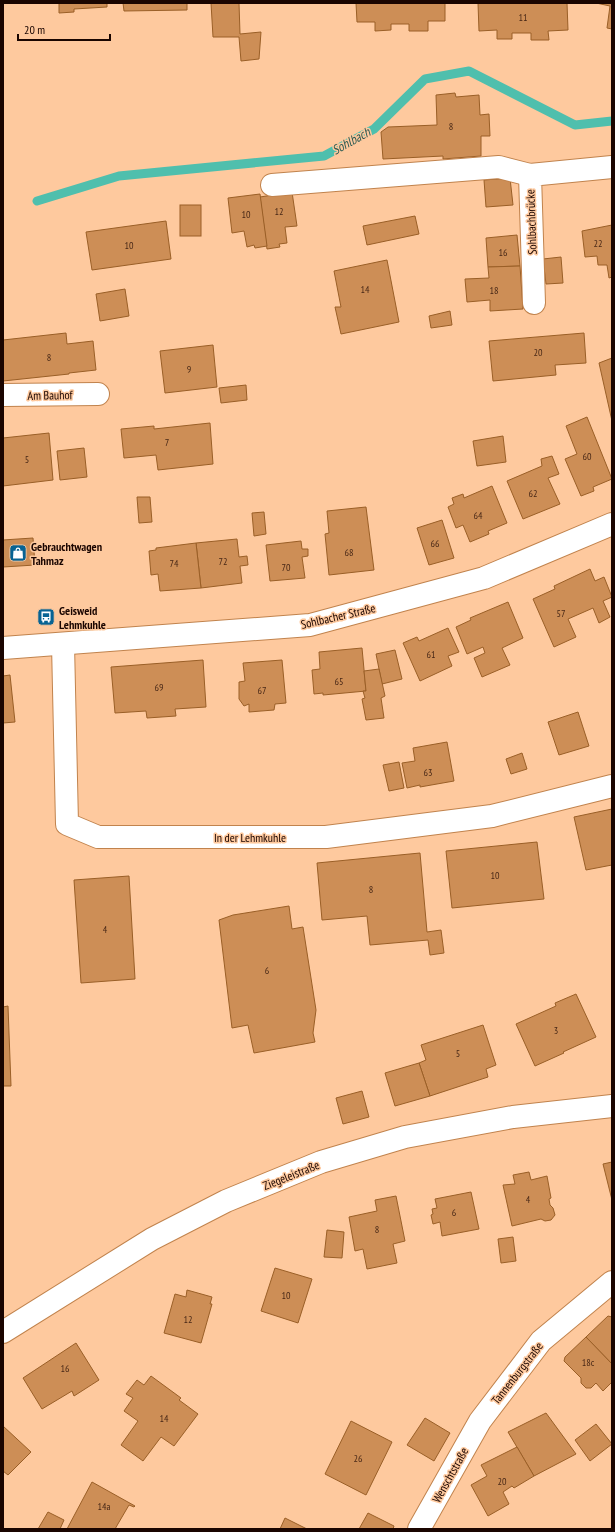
<svg xmlns="http://www.w3.org/2000/svg" width="615" height="1532" viewBox="0 0 615 1532" font-family="'PT Sans Narrow',sans-serif">
	<style>
		.lines { fill: none; stroke-linecap: round; stroke-linejoin: round }
		.stream { stroke: #4fbfad; stroke-width: 9 }
		.building { fill: #cd8e56; stroke: #9a5f27 }
		.minor-casing { stroke: #c1834d; stroke-width: 24 }
		.minor { stroke: #fff; stroke-width: 22 }
		.labels { text-anchor: middle; dominant-baseline: central; stroke-width: 3; stroke-linejoin: round; paint-order: stroke }
		.number-label { font-size: 10px; fill: #472716 }
		.street-label { font-size: 12px; fill: #1a0500; stroke: #fec99e }
		.poi-label { font-size: 12px; font-weight: bold; fill: #1a0500; stroke: #fec99e; text-anchor: start }
		.water-label { font-size: 13px; font-style: italic; fill: #2a5a52; stroke: #fec99e }
	</style>
	<rect width="100%" height="100%" fill="#fec99e"/>
	<g class="lines">
		<polyline class="stream" points="37,201 119,176 324,156 374,129 425,79 469,71 575,125 612,121"/>
	</g>
	<g class="building">
		<polygon points="59,3 107,3 107,7 74,9 74,12 59,13"/>
		<polygon points="123,3 187,3 187,10 124,11"/>
		<polygon points="211,3 239,3 240,34 261,32 259,59 241,61 239,37 213,37"/>
		<polygon points="356,3 445,3 445,21 428,21 428,31 409,31 409,24 391,24 391,30 375,31 375,22 357,22"/>
		<polygon points="478,3 567,3 568,30 548,31 549,40 531,40 531,33 512,33 512,39 497,39 497,30 479,31"/>
		<polygon points="596,3 612,3 612,29 607,28 610,6"/>
		<polygon points="455,93 456,97 479,95 480,115 489,114 490,136 481,136 481,156 443,159 443,156 383,159 381,132 388,127 437,125 436,95"/>
		<polygon points="510,178 513,205 486,207 484,180"/>
		<polygon points="292,192 297,226 285,227 287,243 279,244 280,247 267,249 260,197"/>
		<polygon points="260,194 267,246 255,248 254,245 247,247 244,231 232,233 228,198"/>
		<rect x="180" y="205" width="21" height="31"/>
		<polygon points="415,216 419,234 367,245 363,226"/>
		<polygon points="166,221 171,259 92,270 86,232"/>
		<polygon points="612,225 612,277 609,278 607,265 598,265 597,256 585,257 582,231"/>
		<polygon points="517,235 520,266 488,267 486,238"/>
		<polygon points="561,257 563,283 546,284 543,259"/>
		<polygon points="387,260 399,322 341,334 335,307 341,307 334,271"/>
		<polygon points="520,266 523,309 490,311 490,300 467,302 465,279 489,278 488,267"/>
		<polygon points="125,289 129,316 100,321 96,294"/>
		<polygon points="450,311 452,325 431,328 429,316"/>
		<polygon points="66,333 67,344 93,341 96,370 69,373 69,374 3,381 3,340"/>
		<polygon points="584,333 586,363 555,365 556,375 493,381 489,341"/>
		<polygon points="213,345 217,387 165,393 160,351"/>
		<polygon points="612,358 612,421 599,363"/>
		<polygon points="246,385 247,400 221,403 219,388"/>
		<polygon points="587,417 612,479 593,487 594,491 581,496 565,459 577,454 566,426"/>
		<polygon points="210,423 213,464 158,470 156,455 124,458 121,429 154,426 154,429"/>
		<polygon points="49,433 53,480 3,486 3,438"/>
		<polygon points="503,436 506,462 477,466 473,441"/>
		<polygon points="84,448 87,477 60,480 57,451"/>
		<polygon points="552,456 559,474 548,478 560,504 523,519 507,481 542,466 541,459"/>
		<polygon points="492,486 507,523 488,531 489,534 470,542 463,525 456,528 448,507 454,504 452,498 463,494 464,498"/>
		<polygon points="137,497 150,497 152,522 139,523"/>
		<polygon points="366,507 374,570 329,575 325,534 329,533 327,511"/>
		<polygon points="264,512 266,534 254,536 252,513"/>
		<polygon points="442,520 454,558 429,565 417,528"/>
		<polygon points="33,538 35,565 3,567 3,540"/>
		<polygon points="237,539 239,557 247,556 248,565 240,566 242,583 201,588 196,543"/>
		<polygon points="301,541 302,549 308,549 308,556 302,557 305,578 270,581 266,545"/>
		<polygon points="196,543 201,588 160,591 158,574 151,575 149,551 156,550 156,548"/>
		<polygon points="590,569 595,581 604,577 612,597 603,601 610,617 599,623 593,608 568,619 576,637 554,647 533,599 555,589 554,586"/>
		<polygon points="508,602 523,638 502,648 510,665 482,677 474,658 485,653 483,647 467,654 456,627 471,620 470,618"/>
		<polygon points="448,628 459,652 448,656 452,666 420,681 403,643 417,637 419,641"/>
		<polygon points="362,648 366,691 323,695 323,693 314,694 312,670 320,669 319,652"/>
		<polygon points="395,650 402,679 382,684 376,654"/>
		<polygon points="203,660 206,707 175,709 176,716 147,718 146,711 115,713 111,667"/>
		<polygon points="282,660 286,703 275,704 274,710 249,712 249,704 244,706 239,699 239,682 245,681 243,663"/>
		<polygon points="379,669 385,696 381,698 384,718 366,720 362,699 365,698 363,691 366,691 364,671"/>
		<polygon points="10,675 15,722 3,723 3,676"/>
		<polygon points="578,712 589,746 559,755 548,722"/>
		<polygon points="447,742 454,781 420,787 420,785 407,788 402,763 415,761 413,748"/>
		<polygon points="522,753 527,769 511,774 506,759"/>
		<polygon points="399,762 404,788 389,791 383,765"/>
		<polygon points="612,809 612,865 586,870 574,817"/>
		<polygon points="537,842 544,899 452,908 446,851"/>
		<polygon points="420,853 427,932 441,930 444,953 430,955 428,940 370,945 367,916 322,920 317,863"/>
		<polygon points="129,876 135,979 81,983 74,880"/>
		<polygon points="289,906 292,929 303,927 316,1010 313,1033 315,1042 254,1053 248,1025 232,1028 219,920 233,915"/>
		<polygon points="576,994 596,1037 563,1052 564,1053 535,1066 516,1024 556,1006 555,1003"/>
		<polygon points="8,1006 11,1086 3,1086 3,1007"/>
		<polygon points="483,1025 496,1065 486,1069 488,1077 430,1096 419,1063 426,1060 421,1045"/>
		<polygon points="419,1063 430,1096 395,1106 385,1073"/>
		<polygon points="362,1091 369,1117 343,1124 336,1098"/>
		<polygon points="612,1162 612,1200 603,1164"/>
		<polygon points="529,1172 531,1180 547,1176 551,1198 549,1199 550,1205 553,1208 555,1215 551,1220 545,1221 541,1219 512,1226 503,1185 515,1184 513,1175"/>
		<polygon points="471,1192 479,1229 442,1236 440,1222 433,1224 431,1215 433,1214 432,1209 437,1208 435,1199"/>
		<polygon points="396,1196 405,1241 393,1244 397,1263 367,1269 363,1249 355,1251 349,1217 377,1211 375,1200"/>
		<polygon points="327,1230 344,1232 342,1258 324,1257"/>
		<polygon points="513,1237 516,1261 501,1263 498,1239"/>
		<polygon points="275,1268 312,1279 298,1323 261,1311"/>
		<polygon points="187,1290 212,1297 210,1304 212,1304 201,1343 164,1333 175,1294 186,1297"/>
		<polygon points="608,1316 612,1317 612,1364 586,1337"/>
		<polygon points="586,1337 612,1364 612,1382 603,1391 596,1383 591,1388 586,1388 581,1383 581,1378 564,1361 565,1357"/>
		<polygon points="76,1343 99,1380 74,1396 72,1391 42,1409 23,1378"/>
		<polygon points="151,1376 181,1398 179,1400 198,1414 174,1446 161,1437 143,1461 121,1445 138,1421 124,1411 133,1398 126,1394 137,1380 144,1385"/>
		<polygon points="546,1413 576,1454 534,1476 508,1432"/>
		<polygon points="425,1418 450,1433 434,1461 407,1445"/>
		<polygon points="351,1421 392,1442 366,1495 325,1474"/>
		<polygon points="596,1424 612,1444 590,1461 575,1440"/>
		<polygon points="3,1426 31,1452 8,1475 3,1471"/>
		<polygon points="517,1447 534,1476 514,1488 512,1486 503,1492 509,1504 488,1516 471,1485 487,1476 481,1465"/>
		<polygon points="92,1482 135,1506 134,1507 129,1505 115,1529 67,1529"/>
		<polygon points="48,1512 64,1520 60,1529 38,1529"/>
		<polygon points="368,1513 394,1526 393,1529 359,1529"/>
		<polygon points="285,1518 307,1529 280,1529"/>
	</g>
	<g class="lines">
		<defs>
			<g id="minor">
				<polyline points="272,185 499,167 530,175"/>
				<polyline points="534,303 530,175 612,167"/>
				<polyline points="3,395 98,394"/>
				<polyline points="63,644 67,824 98,837 326,837 492,816 612,786"/>
				<polyline points="3,648 310,625 484,578 612,524"/>
				<polyline points="3,1332 152,1239 226,1201 321,1162 405,1137 513,1117 612,1106"/>
				<polyline points="419,1529 480,1421 541,1341 612,1282"/>
			</g>
		</defs>
		<use href="#minor" class="minor-casing"/>
		<use href="#minor" class="minor"/>
	</g>
	<defs>
		<symbol id="shop-square" viewBox="-11 -11 22 22"><rect x="-9" y="-9" width="18" height="18" rx="4" fill="#076393" stroke="#fec99e"/><path d="M-5-2.5h2.3a2.7 3.5 0 0 1 5.4 0H5L5.5 6h-11ZM-1.5-2.5h3a1.5 2.3 0 0 0-3 0Z" fill="#fff"/></symbol>
		<symbol id="bus-square" viewBox="-11 -11 22 22"><rect x="-9" y="-9" width="18" height="18" rx="4" fill="#076393" stroke="#fec99e"/><path d="M-5-6H5V4H4V6H2V4H-2V6H-4V4H-5ZM-3.5-4V0h7V-4ZM-3.5 1.2v1.5H-2V1.2ZM2 1.2v1.5H3.5V1.2Z" fill="#fff"/></symbol>
	</defs>
	<g fill-rule="evenodd">
		<use href="#shop-square" x="8" y="543" width="20" height="20"/>
		<use href="#bus-square" x="36" y="607" width="20" height="20"/>
	</g>
	<g class="labels">
		<g class="number-label">
			<text x="523" y="17">11</text>
			<text x="451" y="126">8</text>
			<text x="279" y="211">12</text>
			<text x="246" y="214">10</text>
			<text x="598" y="243">22</text>
			<text x="129" y="245">10</text>
			<text x="503" y="252">16</text>
			<text x="365" y="289">14</text>
			<text x="494" y="290">18</text>
			<text x="538" y="352">20</text>
			<text x="49" y="357">8</text>
			<text x="189" y="369">9</text>
			<text x="167" y="442">7</text>
			<text x="587" y="456">60</text>
			<text x="27" y="459">5</text>
			<text x="533" y="493">62</text>
			<text x="478" y="515">64</text>
			<text x="435" y="543">66</text>
			<text x="349" y="552">68</text>
			<text x="223" y="561">72</text>
			<text x="174" y="563">74</text>
			<text x="286" y="567">70</text>
			<text x="561" y="613">57</text>
			<text x="431" y="654">61</text>
			<text x="339" y="681">65</text>
			<text x="159" y="687">69</text>
			<text x="262" y="690">67</text>
			<text x="428" y="772">63</text>
			<text x="495" y="875">10</text>
			<text x="371" y="889">8</text>
			<text x="105" y="929">4</text>
			<text x="267" y="970">6</text>
			<text x="556" y="1030">3</text>
			<text x="458" y="1053">5</text>
			<text x="528" y="1199">4</text>
			<text x="454" y="1212">6</text>
			<text x="377" y="1229">8</text>
			<text x="286" y="1295">10</text>
			<text x="188" y="1319">12</text>
			<text x="588" y="1362">18c</text>
			<text x="65" y="1368">16</text>
			<text x="164" y="1418">14</text>
			<text x="358" y="1458">26</text>
			<text x="502" y="1481">20</text>
			<text x="104" y="1506">14a</text>
		</g>
		<g class="street-label">
			<text transform="translate(531 222) rotate(-92)">Sohlbachbrücke</text>
			<text transform="translate(50 395) rotate(-1)">Am Bauhof</text>
			<text transform="translate(338 616) rotate(-13)">Sohlbacher Straße</text>
			<text x="250" y="837">In der Lehmkuhle</text>
			<text transform="translate(291 1175) rotate(-22)">Ziegeleistraße</text>
			<text transform="translate(517 1373) rotate(-52)">Tannenburgstraße</text>
			<text transform="translate(450 1475) rotate(-61)">Wenschtstraße</text>
		</g>
		<g class="poi-label">
			<text x="31" y="546">Gebrauchtwagen<tspan x="31" dy="14">Tahmaz</tspan></text>
			<text x="59" y="610">Geisweid<tspan x="59" dy="14">Lehmkuhle</tspan></text>
		</g>
		<g class="water-label">
			<text transform="translate(351 141) rotate(-29)">Sohlbach</text>
		</g>
	</g>
	<rect width="615" height="1532" fill="none" stroke="#1a0500" stroke-width="8"/>
	<path d="M18 34v6h92v-6" fill="none" stroke="#1a0500" stroke-width="2"/>
	<text x="24" y="34" font-size="12" fill="#1a0500" stroke="#fec99e" stroke-width="3" paint-order="stroke">20 m</text>
</svg>
